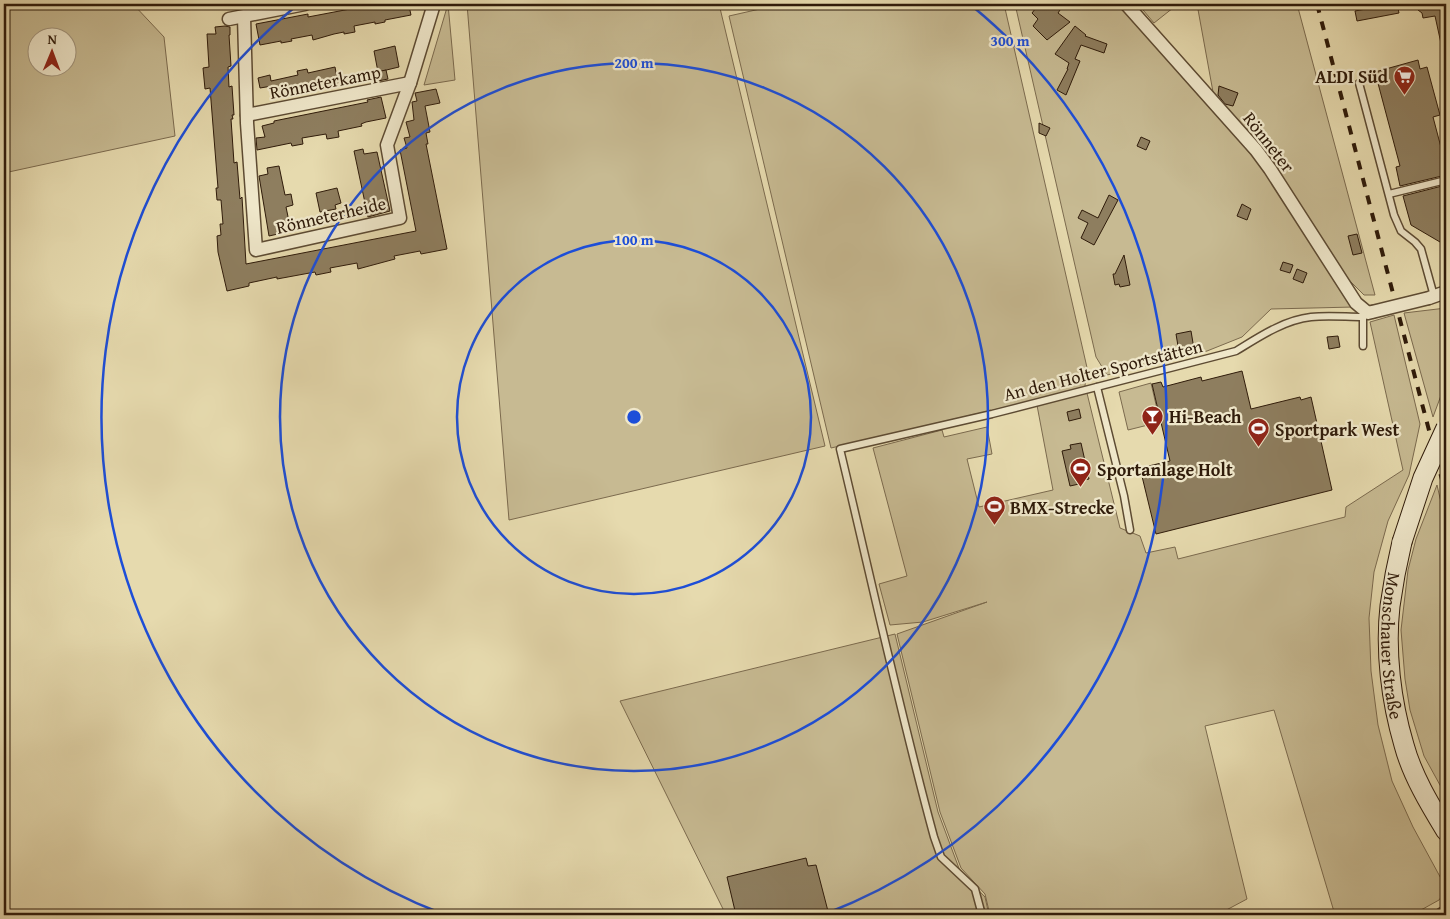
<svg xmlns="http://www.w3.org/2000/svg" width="1450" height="919" viewBox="0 0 1450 919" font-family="'Gentium Book Plus',serif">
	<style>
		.green { fill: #c7ba92; stroke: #7b6a4e; fill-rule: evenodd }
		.building { fill: #8e7e5f; stroke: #2f1b0a }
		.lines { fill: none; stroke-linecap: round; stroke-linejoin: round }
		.lane-casing { stroke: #5d4b33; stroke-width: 9 }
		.street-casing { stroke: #5d4b33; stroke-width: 15 }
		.secondary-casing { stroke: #2f1b0a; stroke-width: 21 }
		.lane { stroke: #efe7ca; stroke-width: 6 }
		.street { stroke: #efe7ca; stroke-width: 12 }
		.secondary { stroke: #efe7ca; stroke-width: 19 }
		.rail { stroke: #2f1b0a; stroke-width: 4; stroke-dasharray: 9 9; stroke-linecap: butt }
		.street-bridge-casing { stroke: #5d4b33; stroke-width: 15; stroke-linecap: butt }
		.secondary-bridge-casing { stroke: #2f1b0a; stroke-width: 21; stroke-linecap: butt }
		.street-bridge { stroke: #efe7ca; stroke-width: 12 }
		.secondary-bridge { stroke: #efe7ca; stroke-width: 19 }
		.ring { fill: none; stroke: #1d4ed8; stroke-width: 2.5 }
		.labels { text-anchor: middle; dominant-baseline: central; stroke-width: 4.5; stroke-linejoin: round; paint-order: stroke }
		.poi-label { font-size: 18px; font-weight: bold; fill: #2f1b0a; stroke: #efe7ca; text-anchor: start }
		.street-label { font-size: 18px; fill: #2f1b0a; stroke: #efe7ca }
		.centre { fill: #1d4ed8; stroke: #efe7ca; stroke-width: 2.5 }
		.ring-label { font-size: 15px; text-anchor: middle; font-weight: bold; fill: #1d4ed8; stroke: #efe7ca; stroke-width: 4.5; stroke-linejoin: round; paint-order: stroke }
	</style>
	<rect width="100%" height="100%" fill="#e6daae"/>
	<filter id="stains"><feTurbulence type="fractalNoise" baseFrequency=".004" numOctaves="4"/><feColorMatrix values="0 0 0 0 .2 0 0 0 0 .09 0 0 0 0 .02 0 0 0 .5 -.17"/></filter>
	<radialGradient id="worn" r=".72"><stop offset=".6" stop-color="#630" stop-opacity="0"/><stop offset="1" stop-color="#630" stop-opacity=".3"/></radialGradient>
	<g class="green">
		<path d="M4,4H133L164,37L175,136L4,173ZM38,38H68V68H38Z"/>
		<polygon points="448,4 455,80 424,85"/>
		<polygon points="467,4 719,4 825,446 509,520"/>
		<polygon points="782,4 1004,4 1088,372 1085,385 1120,528 1140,536 1146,553 1175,547 1178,559 1345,517 1346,507 1403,470 1370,322 1394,315 1420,424 1409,475 1388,521 1374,572 1369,618 1371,671 1378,725 1392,781 1413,827 1444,884 1445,892 1439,900 1412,915 1335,915 1274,710 1205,726 1247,899 1217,915 990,915 985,894 961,868 940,812 897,634 987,602 923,622 890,625 879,584 907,576 873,448 942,430 944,437 987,427 992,454 967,459 979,507 1053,490 1036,400 831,448 729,16"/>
		<polygon points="1015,4 1122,4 1265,171 1354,307 1271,309 1242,337 1207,351 1107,375 1096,357"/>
		<polygon points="1138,4 1178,4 1154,23"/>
		<polygon points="1197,4 1297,4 1375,295 1364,295 1348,279 1265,150 1213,92"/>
		<polygon points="1446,308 1446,382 1433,417 1404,313"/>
		<polygon points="1151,383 1160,422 1128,430 1119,392"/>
		<polygon points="1437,485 1446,524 1446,796 1424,756 1410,710 1405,679 1401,630 1408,570 1416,539"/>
		<polygon points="895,634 938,812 960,871 985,897 989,915 726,915 620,701"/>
	</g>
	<g class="building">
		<polygon points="357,4 403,4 404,7 409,6 411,15 385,20 385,22 375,24 375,22 354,26 355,32 344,34 344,32 334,34 313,40 312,35 291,39 292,41 281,43 281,41 260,45 256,24 308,14 308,17 350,9 350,5"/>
		<polygon points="1039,4 1064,4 1058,13 1070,22 1047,40 1033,26 1038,19 1032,13"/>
		<polygon points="1393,4 1397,4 1399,13 1357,21 1355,11"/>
		<polygon points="1420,4 1446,4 1446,47 1442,48 1435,16 1423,18 1422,13 1418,10"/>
		<polygon points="225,26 230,27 230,35 229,35 231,66 228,67 229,87 232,86 234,115 232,115 233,119 231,119 234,163 237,162 240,199 242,197 246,264 416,231 400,150 407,148 404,138 410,137 406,122 414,120 412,102 417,101 415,93 436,89 440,103 425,106 430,132 426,133 428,144 426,144 447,249 421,254 420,251 394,256 395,259 358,269 357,263 330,268 331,272 316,275 315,272 277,279 277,277 249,283 249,286 227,291 218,252 217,236 221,235 220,224 223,224 221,200 217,200 216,188 218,188 210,88 205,89 203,68 209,67 207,34 216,34 215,27"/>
		<polygon points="1075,26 1086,35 1085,36 1107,44 1104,53 1081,45 1075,59 1080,61 1066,95 1057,90 1068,69 1067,69 1069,63 1055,54"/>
		<polygon points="395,46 399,67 378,72 374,51"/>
		<polygon points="1418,60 1420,69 1427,67 1440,115 1433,117 1443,155 1445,154 1446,160 1446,175 1400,186 1396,167 1400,166 1375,72"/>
		<polygon points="335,67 338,83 274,96 272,86 260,88 258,78 270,75 271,81 298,75 297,71 307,69 308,73"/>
		<polygon points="386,70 388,79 378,81 376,72"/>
		<polygon points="1219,86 1238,93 1233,106 1225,104 1218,95"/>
		<polygon points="381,97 386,118 366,122 361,124 362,126 338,131 339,137 327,139 326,134 302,138 303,144 292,146 291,143 257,150 256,138 265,137 262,126 274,123 274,121 368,102 367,100"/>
		<polygon points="1039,123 1050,128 1046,136 1039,133"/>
		<polygon points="1141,137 1150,141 1146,150 1137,146"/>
		<polygon points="363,149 364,154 377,152 390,211 368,217 354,151"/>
		<polygon points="279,166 285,195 291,194 293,205 286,207 291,231 269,236 259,176 268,174 267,168"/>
		<polygon points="1446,185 1446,236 1443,237 1440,242 1411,225 1403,196"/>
		<polygon points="337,188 341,203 335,205 336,209 320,212 316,193"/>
		<polygon points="1109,195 1118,200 1094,245 1081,238 1088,223 1078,218 1082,210 1098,218"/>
		<polygon points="1242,204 1251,209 1247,220 1237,216"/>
		<polygon points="1357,234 1362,253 1353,255 1348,236"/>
		<polygon points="1124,255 1130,285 1120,287 1119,284 1115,285 1113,274 1115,274"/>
		<polygon points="1283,262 1293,265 1290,273 1280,270"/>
		<polygon points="1297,269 1307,273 1303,283 1293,279"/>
		<polygon points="1191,331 1194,349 1179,352 1176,334"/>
		<polygon points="1338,336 1340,347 1329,349 1327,337"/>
		<polygon points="1242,371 1251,409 1300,397 1301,400 1311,397 1332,490 1156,534 1140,468 1170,461 1152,384 1161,382 1163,387 1201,377 1202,381"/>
		<polygon points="1079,409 1081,418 1069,421 1067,412"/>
		<polygon points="1081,443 1089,479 1078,481 1079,484 1070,486 1062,451 1071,449 1070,445"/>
		<polygon points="806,858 808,866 816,865 829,915 736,915 727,877"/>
	</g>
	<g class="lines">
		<defs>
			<g id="lane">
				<polyline points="1359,83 1394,215 1401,231 1415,242 1421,249 1434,296"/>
				<polyline points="1389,194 1446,180"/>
				<polyline points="1363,317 1363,346"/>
				<polyline points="1097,387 1124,496 1130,530"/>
				<path d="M982,915L975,889L941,857L934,837C899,709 871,578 840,449L992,414L1236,351C1259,337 1284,320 1311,317C1328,315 1346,317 1363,317L1368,313"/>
			</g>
			<g id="street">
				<polyline points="1126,4 1256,150 1270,169 1356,303 1368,313 1372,312"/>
				<polyline points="244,17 247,123 256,250 400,218 387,145 410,83 434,4"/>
				<polyline points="229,19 305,4"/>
				<polyline points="247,115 410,83"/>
				<polyline points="1429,298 1446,292"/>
				<polyline points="1441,915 1446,912"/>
			</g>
			<g id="secondary">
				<path id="s1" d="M1402,542C1397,563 1393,584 1390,606C1385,651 1391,701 1404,745C1412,775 1430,805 1446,831"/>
			</g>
		</defs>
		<use href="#lane" class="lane-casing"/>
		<use href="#street" class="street-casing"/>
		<use href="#secondary" class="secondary-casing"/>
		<use href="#lane" class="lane"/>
		<use href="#street" class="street"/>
		<use href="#secondary" class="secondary"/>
		<polyline class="rail" points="1317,4 1446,495"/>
		<defs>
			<polyline id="street-bridge" points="1372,312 1429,298"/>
			<polyline id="secondary-bridge" points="1402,542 1423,478 1446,428"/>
		</defs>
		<use href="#street-bridge" class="street-bridge-casing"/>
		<use href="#secondary-bridge" class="secondary-bridge-casing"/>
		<use href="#street-bridge" class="street-bridge"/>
		<use href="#secondary-bridge" class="secondary-bridge"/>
	</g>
	<g class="ring">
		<circle cx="634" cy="417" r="177"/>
		<circle cx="634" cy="417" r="354"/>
		<path d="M443 914A532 532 0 0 1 296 6M972 6A532 532 0 0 1 825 914"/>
	</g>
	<defs>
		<symbol id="supermarket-pin" viewBox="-11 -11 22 30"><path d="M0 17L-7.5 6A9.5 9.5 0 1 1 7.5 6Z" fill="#8f2418" stroke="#efe7ca"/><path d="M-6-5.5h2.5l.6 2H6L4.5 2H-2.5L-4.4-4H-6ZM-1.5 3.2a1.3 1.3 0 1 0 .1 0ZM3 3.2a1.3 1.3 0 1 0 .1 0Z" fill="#fff"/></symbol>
		<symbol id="bar-pin" viewBox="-11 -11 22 30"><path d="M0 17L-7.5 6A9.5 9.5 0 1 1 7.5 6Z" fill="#8f2418" stroke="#efe7ca"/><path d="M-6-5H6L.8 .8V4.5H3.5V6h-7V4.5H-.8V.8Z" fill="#fff"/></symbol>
		<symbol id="stadium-pin" viewBox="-11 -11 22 30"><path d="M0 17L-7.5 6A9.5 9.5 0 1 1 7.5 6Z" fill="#8f2418" stroke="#efe7ca"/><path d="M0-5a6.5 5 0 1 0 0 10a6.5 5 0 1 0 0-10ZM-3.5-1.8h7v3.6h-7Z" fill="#fff"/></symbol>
	</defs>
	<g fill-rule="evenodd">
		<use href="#supermarket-pin" x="1392" y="64" width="25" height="34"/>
		<use href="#bar-pin" x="1140" y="404" width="25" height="34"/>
		<use href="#stadium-pin" x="1246" y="416" width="25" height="34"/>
		<use href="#stadium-pin" x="1068" y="456" width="25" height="34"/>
		<use href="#stadium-pin" x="982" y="494" width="25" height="34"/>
	</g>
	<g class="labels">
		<g class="poi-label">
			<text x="1388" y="76" text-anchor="end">ALDI Süd</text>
			<text x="1169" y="416">Hi-Beach</text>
			<text x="1275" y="429">Sportpark West</text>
			<text x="1097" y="469">Sportanlage Holt</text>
			<text x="1010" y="507">BMX-Strecke</text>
		</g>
		<g class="street-label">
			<text transform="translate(325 82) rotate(-11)">Rönneterkamp</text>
			<text transform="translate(1269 142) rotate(52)">Rönneter</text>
			<text transform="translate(331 215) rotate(-13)">Rönneterheide</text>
			<text transform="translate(1103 370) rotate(-14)">An den Holter Sportstätten</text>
			<text stroke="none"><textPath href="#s1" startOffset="105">Monschauer Straße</textPath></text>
		</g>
	</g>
	<circle cx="634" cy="417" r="8" class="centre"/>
	<g class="ring-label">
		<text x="1010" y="46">300 m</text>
		<text x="634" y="68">200 m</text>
		<text x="634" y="245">100 m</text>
	</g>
	<rect width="1450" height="919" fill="none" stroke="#e6daae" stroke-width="20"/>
	<rect x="5" y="5" width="1440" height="909" fill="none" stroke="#2f1b0a" stroke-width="2.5"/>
	<rect x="10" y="10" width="1430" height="899" fill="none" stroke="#2f1b0a"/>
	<g transform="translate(52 52) rotate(1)"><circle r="24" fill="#efe7ca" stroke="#a2957d"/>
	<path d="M0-4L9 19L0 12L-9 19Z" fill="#8f2418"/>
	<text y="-8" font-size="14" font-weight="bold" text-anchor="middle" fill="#2f1b0a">N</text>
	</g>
	<rect width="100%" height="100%" filter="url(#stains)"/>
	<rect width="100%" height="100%" fill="url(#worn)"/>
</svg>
